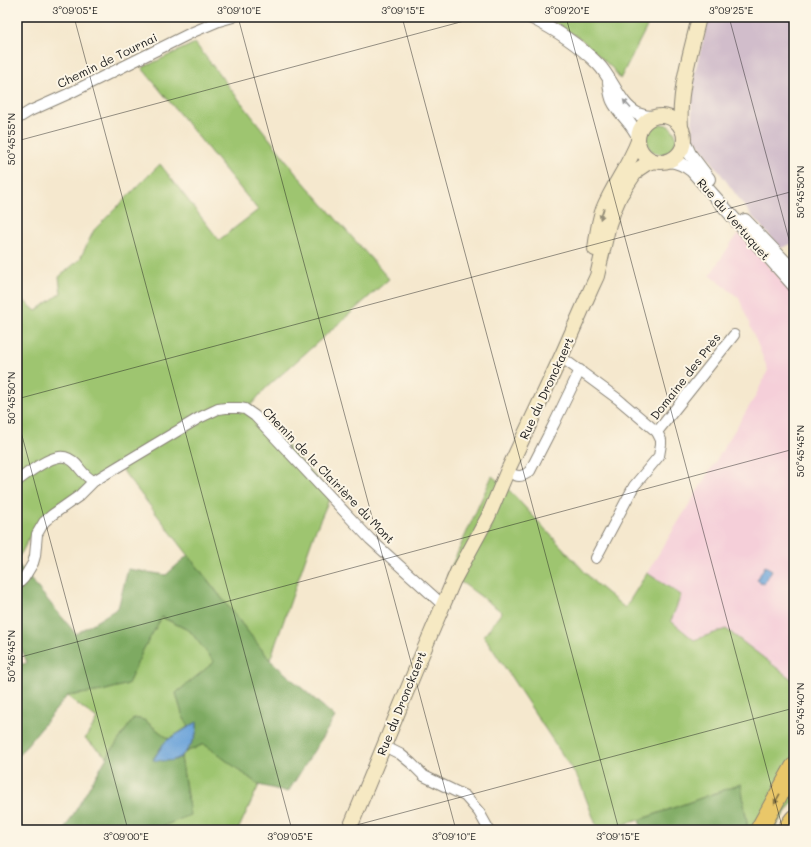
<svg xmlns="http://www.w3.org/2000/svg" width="811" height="847" viewBox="0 0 811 847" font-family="Mali,sans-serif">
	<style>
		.built { fill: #f5cfd9 }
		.industrial { fill: #d1bdcb }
		.green { fill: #9ec570; stroke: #5d7046 }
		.forest { fill: #7eaa62; stroke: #4d633f }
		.water { fill: #6ba3d9; stroke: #44607a }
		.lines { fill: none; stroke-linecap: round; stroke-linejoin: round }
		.minor-casing { stroke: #888275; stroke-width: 12 }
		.tertiary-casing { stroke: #888275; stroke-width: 14 }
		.secondary-casing { stroke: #888275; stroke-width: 16 }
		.motorway-casing { stroke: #888275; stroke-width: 20 }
		.minor { stroke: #fff; stroke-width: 10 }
		.tertiary { stroke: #fff; stroke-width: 12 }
		.secondary { stroke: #f6e9c3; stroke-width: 14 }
		.motorway { stroke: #e9c769; stroke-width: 18 }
		.oneway { fill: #999 }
		.oneway2 { fill: #948d78 }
		.oneway3 { fill: #827242 }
		.ticks { fill: none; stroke: #1c1c1c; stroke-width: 1; stroke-opacity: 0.45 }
		.labels { text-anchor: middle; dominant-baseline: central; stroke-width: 4; stroke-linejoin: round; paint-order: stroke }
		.street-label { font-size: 12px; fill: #1c1c1c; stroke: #fcf5e5 }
		.neatline { fill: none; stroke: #1c1c1c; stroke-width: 1.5 }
		.ticks-label { font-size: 10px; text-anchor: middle; fill: #1c1c1c }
	</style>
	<rect width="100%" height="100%" fill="#fcf5e5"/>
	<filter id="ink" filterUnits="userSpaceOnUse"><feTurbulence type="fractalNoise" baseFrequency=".025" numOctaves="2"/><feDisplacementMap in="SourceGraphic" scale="8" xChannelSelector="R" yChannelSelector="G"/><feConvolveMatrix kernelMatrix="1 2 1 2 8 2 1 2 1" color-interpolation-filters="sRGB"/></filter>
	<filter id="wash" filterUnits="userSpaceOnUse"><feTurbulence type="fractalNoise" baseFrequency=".012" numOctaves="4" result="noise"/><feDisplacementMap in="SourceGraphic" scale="16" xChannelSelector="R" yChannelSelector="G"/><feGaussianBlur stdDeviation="0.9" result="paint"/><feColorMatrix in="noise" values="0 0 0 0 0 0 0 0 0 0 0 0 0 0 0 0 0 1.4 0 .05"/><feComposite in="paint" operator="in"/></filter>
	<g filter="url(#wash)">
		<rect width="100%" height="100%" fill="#f5e8ce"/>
		<polygon class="built" points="738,233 794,294 794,681 726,629 694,640 671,621 681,595 647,573 755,397 768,370 739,298 710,275"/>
		<polygon class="industrial" points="709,17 794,17 794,243 781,248 751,215 693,136 691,88"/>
		<g class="green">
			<polygon points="545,17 652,17 620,79 613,69 581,39"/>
			<polygon points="195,43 300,178 389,279 265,389 250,406 333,495 328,502 314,534 270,660 126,475 118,462 49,515 32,532 22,552 17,559 17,295 36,311 61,293 59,277 80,259 94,230 160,164 219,240 258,210 142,68"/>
			<circle cx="661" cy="139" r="15"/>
			<polygon points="492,476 509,490 595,583 625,608 647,573 681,595 671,621 694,640 726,629 794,681 794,800 773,830 748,830 741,784 639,820 602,830 598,830 579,780 484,636 502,612 464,584 447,576"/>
			<polygon points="161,617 190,631 215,662 176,693 183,717 189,726 169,739 144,720 134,718 107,757 85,739 97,719 67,696 102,691 128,684 143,650"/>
			<polygon points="204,744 259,785 238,830 158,830 161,827 189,815 188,801 181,757 186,752"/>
		</g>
		<g class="forest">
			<path d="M188,555L270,660L335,717L288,792L259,785L204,744L186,752C193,741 198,736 197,723L189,726L183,717L176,693L214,662L190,631L162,617L143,650L128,684L102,691L67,696L17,757V665L27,663L17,637V563L76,634L118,608L128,569L166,575Z"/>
			<polygon points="134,718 144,720 169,739 164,743 153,759 175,760 181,757 190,815 161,827 158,830 64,830 107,757"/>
			<polygon points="741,784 748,830 642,830 639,820"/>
		</g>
		<g class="water">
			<polygon points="765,566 772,570 764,584 757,580"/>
			<path d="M197,722C197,732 196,736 191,744C180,762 172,762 153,760L164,743L169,739Z"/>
		</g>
	</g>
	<g filter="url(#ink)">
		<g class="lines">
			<defs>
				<g id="minor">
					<polyline points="17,119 30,111 68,94 193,32 219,21 233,17"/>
					<polyline points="561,357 618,399 657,432 661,440 661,444 659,456 634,486 596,558"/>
					<polyline points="657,432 734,335"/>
					<path d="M507,472C518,477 521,478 530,471L554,424L580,370"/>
					<path d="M17,481C28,473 45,459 59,457C65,456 71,459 76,464C82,471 85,477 94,481"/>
					<polyline points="17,585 24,578 33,563 35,556 37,534 44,522 52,515 79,496 94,481 199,418 218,409 226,408 239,408 245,409 255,416 354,522 370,539 443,605"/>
					<polyline points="384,746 400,754 411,763 424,776 465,796 479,812 489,830"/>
				</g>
				<g id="tertiary">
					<path d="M530,17C555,29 579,45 598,64C613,79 619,105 638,114C643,116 648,117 654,117"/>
					<path d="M609,82C610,88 610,95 613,101C619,114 632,122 638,137"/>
					<polyline points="684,141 690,154 709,179"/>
					<path d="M669,161C678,162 685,165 692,171L794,286"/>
					<polyline points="745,220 794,271"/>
				</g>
				<g id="secondary">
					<circle cx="661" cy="139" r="23"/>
					<path d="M681,128C678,90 691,53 699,17"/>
					<path d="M595,249C597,235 598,222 603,209C613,185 629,165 638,141"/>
					<polyline points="455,578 488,517 507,472 561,357 591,289 597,276 609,224 614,210 620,196 629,182 637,170 646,164 654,161"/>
					<polyline points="349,830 423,652 458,570"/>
				</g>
				<g id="motorway">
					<polyline points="759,830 794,767"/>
					<polyline points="786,830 794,819"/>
				</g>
			</defs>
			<use href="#minor" class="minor-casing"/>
			<use href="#tertiary" class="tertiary-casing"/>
			<use href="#secondary" class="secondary-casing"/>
			<use href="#motorway" class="motorway-casing"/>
			<use href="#minor" class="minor"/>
			<use href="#tertiary" class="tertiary"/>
			<use href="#secondary" class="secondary"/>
			<use href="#motorway" class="motorway"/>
		</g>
		<defs><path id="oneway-solid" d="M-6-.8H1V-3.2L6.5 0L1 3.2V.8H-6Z"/></defs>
		<use class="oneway" href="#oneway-solid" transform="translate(627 104) rotate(-132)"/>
		<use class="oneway2" href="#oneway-solid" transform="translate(602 214) rotate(109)"/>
		<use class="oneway3" href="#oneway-solid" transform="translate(777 799) rotate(119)"/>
	</g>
	<path class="ticks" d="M74,17L292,830M238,17L456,830M402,17L619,830M566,17L783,830M729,17L794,258M17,141L479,17M17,399L794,191M17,417L128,830M17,658L794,449M338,830L794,708"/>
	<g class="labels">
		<g class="street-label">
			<text transform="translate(107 60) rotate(-26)">Chemin de Tournai</text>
			<text transform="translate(734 219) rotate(49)">Rue du Vertuquet</text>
			<text transform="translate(685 376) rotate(-52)">Domaine des Près</text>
			<text transform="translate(546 388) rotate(-65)">Rue du Dronckaert</text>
			<text transform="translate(329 475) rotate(46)">Chemin de la Clairière du Mont</text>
			<text transform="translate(401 703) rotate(-68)">Rue du Dronckaert</text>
		</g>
	</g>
	<rect width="811" height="847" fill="none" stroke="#fcf5e5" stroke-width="44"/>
	<rect x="22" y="22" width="767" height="803" class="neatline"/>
	<g class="ticks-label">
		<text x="75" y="14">3°09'05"E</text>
		<text x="239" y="14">3°09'10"E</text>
		<text x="403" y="14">3°09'15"E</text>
		<text x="567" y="14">3°09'20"E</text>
		<text x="731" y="14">3°09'25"E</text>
		<text transform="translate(11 139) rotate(-90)" y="4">50°45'55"N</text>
		<text transform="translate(800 192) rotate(-90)" y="4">50°45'50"N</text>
		<text transform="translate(11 398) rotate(-90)" y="4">50°45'50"N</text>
		<text transform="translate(800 451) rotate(-90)" y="4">50°45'45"N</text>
		<text transform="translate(11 656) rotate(-90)" y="4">50°45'45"N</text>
		<text transform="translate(800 709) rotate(-90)" y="4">50°45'40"N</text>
		<text x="126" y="840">3°09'00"E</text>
		<text x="290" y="840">3°09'05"E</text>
		<text x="454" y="840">3°09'10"E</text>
		<text x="618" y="840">3°09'15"E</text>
	</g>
</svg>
